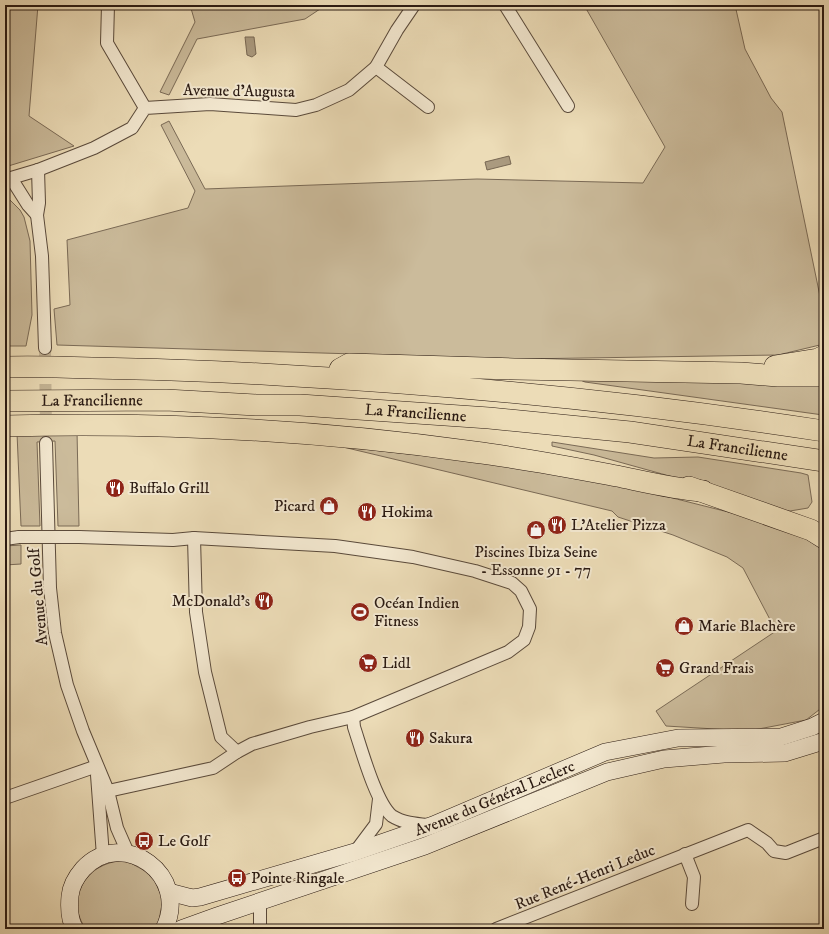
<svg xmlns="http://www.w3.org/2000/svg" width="829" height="934" viewBox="0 0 829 934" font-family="'IM FELL DW Pica',serif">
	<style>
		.green { fill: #cbbb9b; stroke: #7a6a56 }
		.water { fill: #aa9a7f; stroke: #776753 }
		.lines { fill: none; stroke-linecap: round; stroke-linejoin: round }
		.minor-tunnel { stroke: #c5b596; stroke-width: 12; stroke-dasharray: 12 6; stroke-linecap: butt }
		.minor-casing { stroke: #5a4a3b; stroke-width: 14 }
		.secondary-casing { stroke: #2a1a12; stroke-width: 18 }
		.trunk-casing { stroke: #2a1a12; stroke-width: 22 }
		.minor { stroke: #f3e8d0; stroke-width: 12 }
		.secondary { stroke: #f3e8d0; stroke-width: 17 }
		.trunk { stroke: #ecdcb7; stroke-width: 21 }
		.minor-bridge-casing { stroke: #5a4a3b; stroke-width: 14; stroke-linecap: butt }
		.minor-bridge { stroke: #f3e8d0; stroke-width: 12 }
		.labels { text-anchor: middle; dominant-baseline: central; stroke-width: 4; stroke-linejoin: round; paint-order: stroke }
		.street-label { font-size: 16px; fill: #2a1a12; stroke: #f3e8d0 }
		.poi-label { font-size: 16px; fill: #2a1a12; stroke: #f3e8d0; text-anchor: start }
	</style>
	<rect width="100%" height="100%" fill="#ecdcb7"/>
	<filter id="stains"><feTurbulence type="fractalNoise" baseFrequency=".005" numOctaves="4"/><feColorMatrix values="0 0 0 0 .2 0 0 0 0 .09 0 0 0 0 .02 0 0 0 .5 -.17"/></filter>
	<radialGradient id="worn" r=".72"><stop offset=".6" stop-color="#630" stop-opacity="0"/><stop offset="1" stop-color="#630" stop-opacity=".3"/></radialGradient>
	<g class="green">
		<polygon points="5,5 38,5 29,116 74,146 5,167"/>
		<polygon points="190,5 326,5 305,19 197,39 169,95 160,92 195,22"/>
		<polygon points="584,5 735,5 745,49 771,98 782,112 822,306 824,304 824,344 778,355 520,359 57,345 54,309 70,305 67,240 188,208 195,191 161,125 169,121 205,189 477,179 643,183 665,147"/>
		<polygon points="5,197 10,200 20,210 24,217 30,241 32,315 26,346 5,346"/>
		<polygon points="571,376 824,382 824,412 823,415 585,382"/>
		<polygon points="77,431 79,526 58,526 55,441 37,442 40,526 21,526 17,433"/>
		<polygon points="552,442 654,458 698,457 801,473 808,475 812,502 808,508 790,511 777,510 709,487 594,455 552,446"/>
		<polygon points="343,447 495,463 625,486 752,518 800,535 824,551 824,706 806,720 748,731 666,726 656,711 776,631 743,568 727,557 673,535 618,517 612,511"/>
		<polygon points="21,545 21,564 5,565 5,546"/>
		<path d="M120,861L129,862L152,875L163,899L158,925L155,929H86C64,899 86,864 120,861Z"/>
	</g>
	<g class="water">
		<polygon points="245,37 254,37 256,54 252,57 247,55"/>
		<polygon points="509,156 511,164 487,170 485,162"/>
	</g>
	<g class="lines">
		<polyline class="minor-tunnel" points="45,348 46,430"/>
		<defs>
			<g id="minor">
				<polyline points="108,5 107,43 145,108"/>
				<polyline points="505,5 568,106"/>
				<polyline points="376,67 428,107"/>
				<polyline points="38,170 39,203 37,215 42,256 45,348"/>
				<polyline points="5,178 11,178 38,170 94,148 132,128 145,108 210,104 296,110 316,105 349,90 376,67 397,30 414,5"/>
				<polyline points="11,178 28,205 37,215"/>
				<polyline points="46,443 50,588 55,633 67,685 83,731 108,791 117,828 128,853"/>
				<polyline points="79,537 173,540 194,538 335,546 413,557 475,571 512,583 521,591 530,609 529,627 524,640 508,652 353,717 310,727 252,744 237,752 213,768 108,791"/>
				<polyline points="194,538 196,612 205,672 221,737 237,752"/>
				<polyline points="5,539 19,537"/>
				<path d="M353,717L354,727C361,748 376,803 392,816C403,823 416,824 428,825"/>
				<polyline points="97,775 103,856"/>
				<polyline points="5,798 97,766"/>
				<polyline points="355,852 376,824 379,799"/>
				<polyline points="685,854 694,877 692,904"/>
				<polyline points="260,929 260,901"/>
				<polyline points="496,929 748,830 767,843 774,851 786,853 824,838"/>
			</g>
			<g id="secondary">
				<path id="s1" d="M169,892L192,898L200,897L355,852L433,825L605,752L678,738L781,737L812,727L824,721"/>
				<path d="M75,929C69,920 69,907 70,896C71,886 76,877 83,869C123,826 191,876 164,929"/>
				<polyline points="181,929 217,916 425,846 607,772 664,759 724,754 785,753 824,741"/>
			</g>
			<g id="trunk">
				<polyline points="775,366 818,359 824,356"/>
				<path d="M5,367C34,366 63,367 92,368C154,369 216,371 278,375C460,385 643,403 824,431"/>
				<polyline points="340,369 349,364 514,369 741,373 778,376 824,376"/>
				<path id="s2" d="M5,401L166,400L256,405H300L489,418L630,432L824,461"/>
				<path d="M5,426C162,422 319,430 474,452C522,458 569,467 617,476C646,482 674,489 703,491"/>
				<polyline points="689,487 811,530 824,538"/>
			</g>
		</defs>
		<use href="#minor" class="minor-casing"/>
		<use href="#secondary" class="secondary-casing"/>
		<use href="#trunk" class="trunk-casing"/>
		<use href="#minor" class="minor"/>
		<use href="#secondary" class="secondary"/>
		<use href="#trunk" class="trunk"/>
		<defs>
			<polyline id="minor-bridge" points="19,537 79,537"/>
		</defs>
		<use href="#minor-bridge" class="minor-bridge-casing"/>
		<use href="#minor-bridge" class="minor-bridge"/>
	</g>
	<defs>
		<symbol id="restaurant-disc" viewBox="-11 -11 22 22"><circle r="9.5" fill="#8f2418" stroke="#f3e8d0"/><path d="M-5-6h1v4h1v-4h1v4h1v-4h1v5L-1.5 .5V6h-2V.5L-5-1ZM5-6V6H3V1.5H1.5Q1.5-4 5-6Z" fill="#fff"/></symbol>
		<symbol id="shop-disc" viewBox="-11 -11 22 22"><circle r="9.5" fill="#8f2418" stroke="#f3e8d0"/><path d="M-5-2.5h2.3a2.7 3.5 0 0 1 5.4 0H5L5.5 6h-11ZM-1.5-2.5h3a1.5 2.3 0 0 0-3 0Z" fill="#fff"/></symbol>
		<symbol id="stadium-disc" viewBox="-11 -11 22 22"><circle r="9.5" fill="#8f2418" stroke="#f3e8d0"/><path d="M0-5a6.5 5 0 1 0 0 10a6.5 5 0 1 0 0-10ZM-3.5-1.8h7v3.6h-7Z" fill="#fff"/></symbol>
		<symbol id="supermarket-disc" viewBox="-11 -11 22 22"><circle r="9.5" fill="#8f2418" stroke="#f3e8d0"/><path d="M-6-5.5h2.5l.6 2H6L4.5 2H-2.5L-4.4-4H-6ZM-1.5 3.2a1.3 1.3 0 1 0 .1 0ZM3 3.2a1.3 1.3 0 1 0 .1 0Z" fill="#fff"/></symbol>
		<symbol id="bus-disc" viewBox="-11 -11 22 22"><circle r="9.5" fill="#8f2418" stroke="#f3e8d0"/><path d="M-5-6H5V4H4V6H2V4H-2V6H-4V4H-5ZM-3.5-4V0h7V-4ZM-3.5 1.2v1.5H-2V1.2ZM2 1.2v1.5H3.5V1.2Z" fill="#fff"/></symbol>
	</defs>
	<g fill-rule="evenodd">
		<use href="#restaurant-disc" x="104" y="477" width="22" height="22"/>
		<use href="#shop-disc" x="318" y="495" width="22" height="22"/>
		<use href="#restaurant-disc" x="356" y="501" width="22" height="22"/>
		<use href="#restaurant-disc" x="546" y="514" width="22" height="22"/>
		<use href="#shop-disc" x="525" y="519" width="22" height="22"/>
		<use href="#restaurant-disc" x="253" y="590" width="22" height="22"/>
		<use href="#stadium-disc" x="349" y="601" width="22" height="22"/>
		<use href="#shop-disc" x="673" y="615" width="22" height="22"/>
		<use href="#supermarket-disc" x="357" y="652" width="22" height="22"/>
		<use href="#supermarket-disc" x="654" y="657" width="22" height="22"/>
		<use href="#restaurant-disc" x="404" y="727" width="22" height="22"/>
		<use href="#bus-disc" x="133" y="830" width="22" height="22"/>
		<use href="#bus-disc" x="226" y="867" width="22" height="22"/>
	</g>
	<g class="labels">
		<g class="street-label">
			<text transform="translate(239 91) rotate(1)">Avenue d'Augusta</text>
			<text stroke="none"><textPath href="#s2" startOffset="87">La Francilienne</textPath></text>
			<text stroke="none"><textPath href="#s2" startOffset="411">La Francilienne</textPath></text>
			<text stroke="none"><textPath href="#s2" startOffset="735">La Francilienne</textPath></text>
			<text transform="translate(38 597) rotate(-95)">Avenue du Golf</text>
			<text stroke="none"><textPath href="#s1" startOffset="343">Avenue du Général Leclerc</textPath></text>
			<text transform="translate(585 877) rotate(-22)">Rue René-Henri Leduc</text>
		</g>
		<g class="poi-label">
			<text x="129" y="488">Buffalo Grill</text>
			<text x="315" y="506" text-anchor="end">Picard</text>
			<text x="381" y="512">Hokima</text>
			<text x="571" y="525">L’Atelier Pizza</text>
			<text x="536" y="552" text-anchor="middle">Piscines Ibiza Seine<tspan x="536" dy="18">- Essonne 91 - 77</tspan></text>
			<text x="250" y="601" text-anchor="end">McDonald's</text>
			<text x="374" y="603">Océan Indien<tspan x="374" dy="18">Fitness</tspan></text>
			<text x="698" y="626">Marie Blachère</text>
			<text x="382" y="663">Lidl</text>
			<text x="679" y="668">Grand Frais</text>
			<text x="429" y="738">Sakura</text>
			<text x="158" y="841">Le Golf</text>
			<text x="251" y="878">Pointe Ringale</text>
		</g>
	</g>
	<rect width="829" height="934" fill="none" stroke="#ecdcb7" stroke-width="20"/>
	<rect x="6" y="6" width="817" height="922" fill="none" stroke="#2a1a12" stroke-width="2"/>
	<rect x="10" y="10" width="809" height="914" fill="none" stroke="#2a1a12"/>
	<rect width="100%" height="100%" filter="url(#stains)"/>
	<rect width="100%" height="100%" fill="url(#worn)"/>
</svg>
